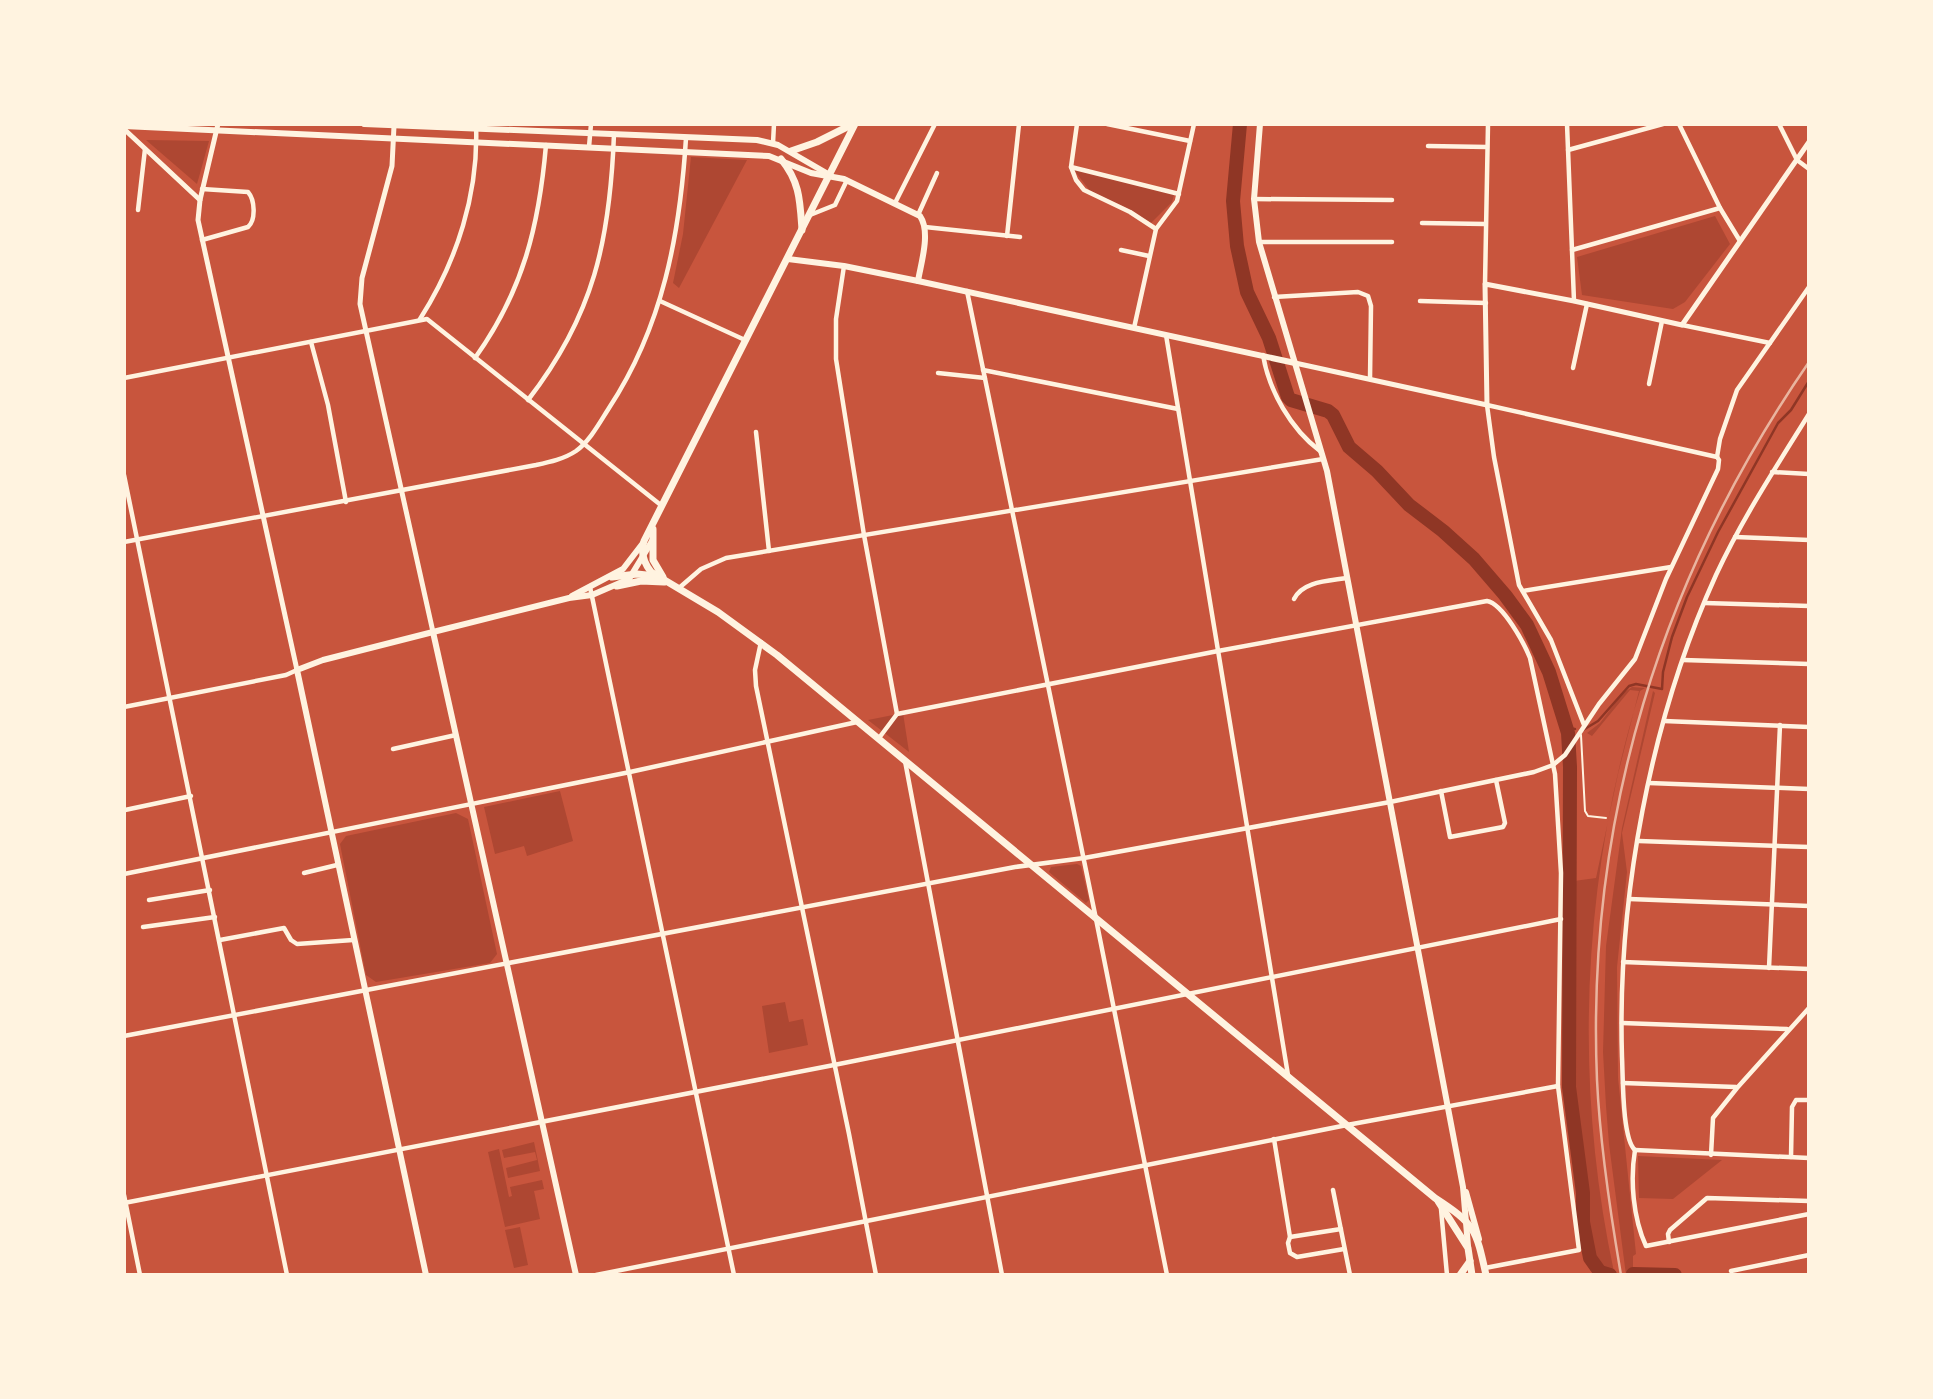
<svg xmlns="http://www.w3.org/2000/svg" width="1933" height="1399" viewBox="0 0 1933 1399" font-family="Montserrat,sans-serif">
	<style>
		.green { fill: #ae4732 }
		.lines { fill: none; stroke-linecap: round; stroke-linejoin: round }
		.stream { stroke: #8f3625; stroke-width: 2.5 }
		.river { stroke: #8f3625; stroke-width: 14 }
		.service { stroke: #fff3e0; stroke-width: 2 }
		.minor { stroke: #fff3e0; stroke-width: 4.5 }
		.tertiary { stroke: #fff3e0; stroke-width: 5 }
		.secondary { stroke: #fff3e0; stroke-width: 6 }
		.primary { stroke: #fff3e0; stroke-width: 7 }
		.rail { stroke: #e9b49f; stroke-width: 2.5 }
	</style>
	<rect width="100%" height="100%" fill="#c8553d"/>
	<g class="green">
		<polygon points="146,140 209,141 197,184"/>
		<polygon points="691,157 747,160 679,288 673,283 683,234"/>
		<polygon points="1074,170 1175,191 1172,202 1151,223 1133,211 1090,191"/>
		<polygon points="1715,216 1730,244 1685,302 1673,309 1582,295 1577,257"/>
		<path d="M1632,687L1645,688L1640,691C1582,878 1573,1080 1614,1272L1601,1268L1593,1255L1574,1081V881L1596,878L1618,774L1639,691L1630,690L1592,736L1587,733L1600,723L1622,694Z"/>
		<polygon points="1653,691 1655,693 1622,833 1627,872 1617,967 1618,1078 1636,1254 1633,1256 1633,1275 1626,1275 1609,1144 1606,1106 1603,1052 1606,946 1622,828"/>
		<polygon points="903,713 909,752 868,720"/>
		<polygon points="560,791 573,841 527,856 524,846 495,854 484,807"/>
		<polygon points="456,813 468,819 497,954 490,963 376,982 366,975 340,844 346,836"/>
		<polygon points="1077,864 1081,866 1089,900 1086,903 1049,872 1051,867"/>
		<polygon points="785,1002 789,1022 803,1019 808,1045 769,1053 762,1006"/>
		<polygon points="534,1142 540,1171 508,1178 506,1168 537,1160 535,1152 504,1158 502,1150"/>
		<polygon points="499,1149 509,1197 512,1196 510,1187 542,1180 544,1189 534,1191 540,1219 505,1227 488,1152"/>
		<polygon points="1638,1156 1722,1160 1673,1199 1639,1198"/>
		<polygon points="520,1227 528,1265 514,1268 505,1230"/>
	</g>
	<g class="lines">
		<g class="stream">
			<polyline points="1566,728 1575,729"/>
			<polyline points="1583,730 1598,721 1629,686 1636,684 1662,689 1663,672 1672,637 1687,597 1718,532 1778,423 1791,410 1809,381"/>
		</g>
		<g class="river">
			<polyline points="1240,124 1233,201 1237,246 1247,292 1269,338 1288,397 1291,400 1328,411 1333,415 1349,447 1377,471 1409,505 1443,531 1474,559 1505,595 1527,625 1549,672 1568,733 1570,767 1569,1087 1583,1193 1583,1222 1590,1258 1600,1272 1610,1275"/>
			<polyline points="1633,1274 1675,1275"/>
		</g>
		<polyline class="service" points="1581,735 1585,811 1588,816 1606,818"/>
		<g class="minor">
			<polyline points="1077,124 1071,167 1076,180 1084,190 1130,212 1156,229"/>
			<polyline points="1107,124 1190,141"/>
			<polyline points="1567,124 1574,301"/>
			<polyline points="1679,124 1720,208 1740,241"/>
			<polyline points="1779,124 1797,160 1809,169"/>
			<polyline points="773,143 774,124"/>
			<polyline points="1428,146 1487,147"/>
			<polyline points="589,147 591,124"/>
			<polyline points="1568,150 1663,124"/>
			<polyline points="1071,167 1179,194"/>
			<polyline points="1254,199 1392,200"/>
			<polyline points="895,203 935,124"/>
			<polyline points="138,210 145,149"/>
			<polyline points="810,215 835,205 847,180"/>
			<polyline points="918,215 937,173"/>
			<polyline points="1422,223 1485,224"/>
			<polyline points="925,227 1020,237"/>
			<polyline points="1007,236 1019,124"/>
			<path d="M202,240L248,227C256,220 255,200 248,192L202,189"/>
			<polyline points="1260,242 1392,242"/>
			<polyline points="1121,250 1149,256"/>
			<polyline points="1572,250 1720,208"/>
			<polyline points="844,266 836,319 836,359 864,535 897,714"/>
			<polyline points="1485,284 1488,124"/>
			<polyline points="967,291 1096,919 1167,1275"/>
			<polyline points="1274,297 1358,292 1368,296 1371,306 1370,379"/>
			<polyline points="660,301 745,340"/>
			<polyline points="1420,301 1486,303"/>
			<path d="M420,319C457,261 479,193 476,124"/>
			<polyline points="1682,325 1770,343"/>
			<polyline points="1134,328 1156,229 1177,201 1194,124"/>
			<polyline points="1166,335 1288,1075"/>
			<polyline points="311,342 328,405 346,502"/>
			<path d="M1263,355C1269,391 1291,429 1320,451"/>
			<path d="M475,358C523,291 539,226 546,145"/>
			<polyline points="1573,368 1587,304"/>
			<polyline points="983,370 1178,409"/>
			<polyline points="938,373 985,378"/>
			<polyline points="124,378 427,319 662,506"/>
			<polyline points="1649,384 1662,321"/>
			<path d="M528,400C594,315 610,240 614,134"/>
			<polyline points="756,432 769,551"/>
			<polyline points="1717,457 1720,439 1737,390 1809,287"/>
			<polyline points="1772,472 1809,474"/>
			<polyline points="124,475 287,1275"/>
			<polyline points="1735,537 1809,540"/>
			<path d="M124,542L536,465C550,462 564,459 576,451C590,441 600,422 609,408C663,326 680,234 686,138"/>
			<polyline points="590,587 734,1275"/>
			<polyline points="679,588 701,569 726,558 1323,459"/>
			<polyline points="1523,591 1671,567"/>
			<path d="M1294,599C1303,581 1329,581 1347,578"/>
			<polyline points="1705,603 1809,606"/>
			<polyline points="761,642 755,670 756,686 849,1134 876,1275"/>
			<polyline points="1683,660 1809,664"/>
			<polyline points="124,707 286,675 297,670"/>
			<polyline points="1664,721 1809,727"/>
			<path d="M879,738L897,714L1218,651L1487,601C1503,604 1524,643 1530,658L1555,774L1561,873L1558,1086L1579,1250L1485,1268"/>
			<polyline points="393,749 456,735"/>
			<polyline points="905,761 1002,1275"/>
			<polyline points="1649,783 1809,789"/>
			<polyline points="1441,791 1450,837 1503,827 1505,823 1496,780"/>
			<polyline points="125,810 191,796"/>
			<polyline points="1639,841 1809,847"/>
			<polyline points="304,873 337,865"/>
			<polyline points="124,874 630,772 857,722"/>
			<polyline points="1629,899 1809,906"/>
			<polyline points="149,900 210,890"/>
			<polyline points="143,927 215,917"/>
			<polyline points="220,940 284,928 291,940 297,944 353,940"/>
			<polyline points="1623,962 1809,969"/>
			<polyline points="1769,968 1780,725"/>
			<polyline points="1622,1023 1787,1029"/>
			<polyline points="124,1036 1015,867 1084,858 1390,802 1534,772 1553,765 1565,755 1599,704 1635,659 1666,579 1718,469 1719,460 1717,457 1487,405 1494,457 1519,585 1551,640 1584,725"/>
			<polyline points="1623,1083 1736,1087"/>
			<polyline points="1274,1139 1290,1237 1288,1243 1290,1253 1297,1257 1344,1249"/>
			<path d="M1635,1150C1622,1139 1623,1076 1622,1057C1617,899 1650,720 1716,575C1742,519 1776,467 1809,414"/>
			<path d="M1635,1150C1630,1180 1633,1218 1646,1246L1809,1214"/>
			<polyline points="1635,1150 1809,1158"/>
			<polyline points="1711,1155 1713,1118 1737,1088 1809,1008"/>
			<polyline points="1791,1157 1792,1107 1796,1100 1809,1100"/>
			<polyline points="1333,1190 1350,1275"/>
			<polyline points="124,1195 140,1275"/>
			<polyline points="124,1203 834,1065 1561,919"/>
			<polyline points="1441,1209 1447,1275"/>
			<polyline points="1290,1237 1341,1229"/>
			<polyline points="1669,1242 1668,1234 1670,1230 1707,1198 1809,1201"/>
			<polyline points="1731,1271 1809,1255"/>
			<polyline points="596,1275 1347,1125 1558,1086"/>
		</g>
		<g class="tertiary">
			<polyline points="218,124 200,200 198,220 297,670"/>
			<polyline points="394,126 392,166 362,278 360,304 433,632"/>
			<polyline points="124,129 200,200"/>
			<polyline points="1295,363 1487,405 1485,284 1574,301 1682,325 1809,142"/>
		</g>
		<g class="secondary">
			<polyline points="364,124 757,140 778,145 828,174"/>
			<polyline points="1260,124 1254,199 1259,242 1327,471 1463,1187 1468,1246"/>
			<path d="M124,126L769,156L811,173L844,179L920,216C931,232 921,263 918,281"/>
			<polyline points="788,259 844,266 918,281 1295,363"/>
			<polyline points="572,596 623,569 643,543"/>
			<polyline points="433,632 576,1275"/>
			<polyline points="1466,1192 1479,1239"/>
			<polyline points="426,1275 297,670 323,660 433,632 569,598 592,595 629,579 652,541"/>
		</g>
		<g class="primary">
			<path d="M855,124L644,541C640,553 644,563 651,572L718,612L777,655L1435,1198C1475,1224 1476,1229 1486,1275"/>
			<polyline points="791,151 817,142 853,124"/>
			<path d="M781,159C800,182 800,201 802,230"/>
			<polyline points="653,529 653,560 663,577"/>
			<polyline points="612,577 637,574 656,576"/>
			<polyline points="617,586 641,581 664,582"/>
			<polyline points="1438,1201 1468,1248 1472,1275"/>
			<polyline points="1460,1275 1470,1261"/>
		</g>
		<path class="rail" d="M1621,1275C1610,1211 1600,1145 1597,1080C1586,818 1661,577 1809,362"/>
	</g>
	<rect width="1933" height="1399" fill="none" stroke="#fff3e0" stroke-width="252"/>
</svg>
